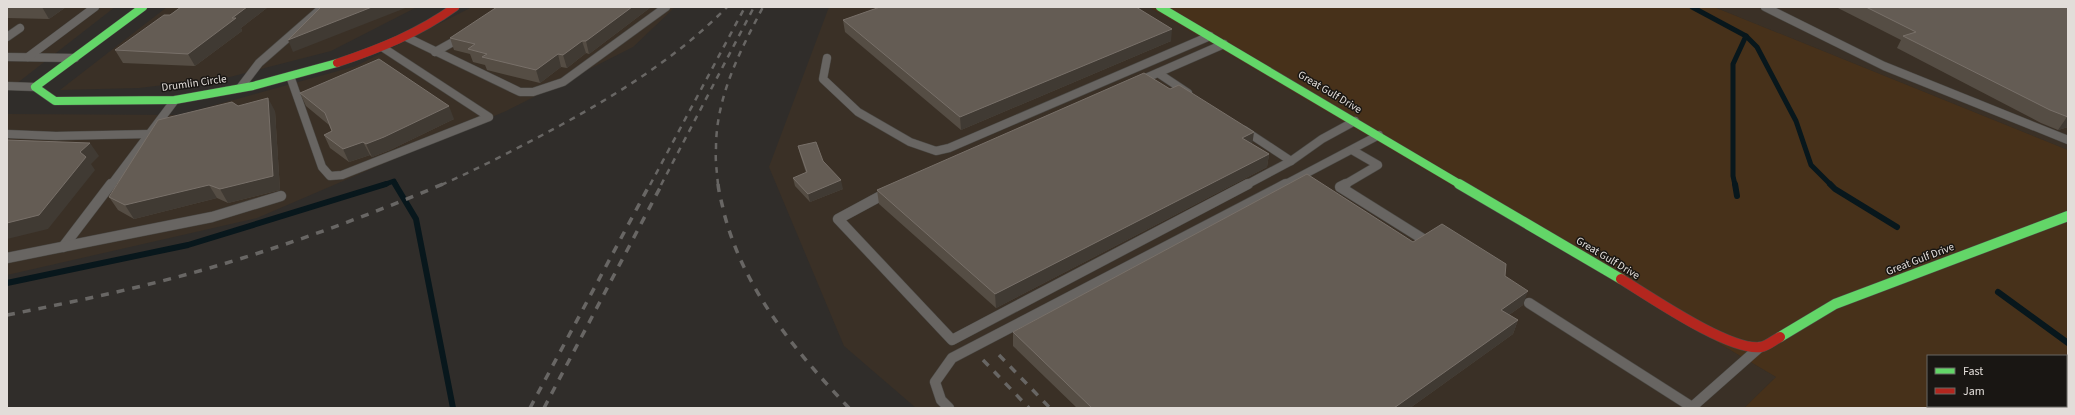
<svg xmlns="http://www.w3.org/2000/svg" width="2075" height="415" viewBox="0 0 2075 415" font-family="'Source Sans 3',sans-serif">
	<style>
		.built { fill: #3a3026 }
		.green { fill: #47311a; fill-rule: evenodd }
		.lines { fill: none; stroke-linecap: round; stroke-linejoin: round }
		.stream-far1 { stroke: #08171c; stroke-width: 5 }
		.stream { stroke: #08171c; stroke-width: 6 }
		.lane-far1-casing { stroke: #4c4a46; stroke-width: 9 }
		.lane-casing { stroke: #4c4a46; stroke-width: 11 }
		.fast-far1-casing { stroke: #4c4a46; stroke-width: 9 }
		.fast-casing { stroke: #4c4a46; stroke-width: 11 }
		.jam-far1-casing { stroke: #4c4a46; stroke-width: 9 }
		.jam-casing { stroke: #4c4a46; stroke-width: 11 }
		.lane-far1 { stroke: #686562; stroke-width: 8 }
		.lane { stroke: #686562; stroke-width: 10 }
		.fast-far1 { stroke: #63d668; stroke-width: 8 }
		.fast { stroke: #63d668; stroke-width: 10 }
		.jam-far1 { stroke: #b3261e; stroke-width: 8 }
		.jam { stroke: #b3261e; stroke-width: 10 }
		.rail-far1 { stroke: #686664; stroke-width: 2.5; stroke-dasharray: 6 6; stroke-linecap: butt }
		.rail { stroke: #686664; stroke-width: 3.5; stroke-dasharray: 8 8; stroke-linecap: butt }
		.wall { fill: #554d44 }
		.shaded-wall { fill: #403a33 }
		.building { fill: #645c54; stroke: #787069 }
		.labels { text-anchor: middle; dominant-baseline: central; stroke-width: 3; stroke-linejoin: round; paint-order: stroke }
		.street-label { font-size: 11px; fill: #e2ddd9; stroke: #191613 }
	</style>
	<rect width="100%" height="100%" fill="#302d2a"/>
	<g class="built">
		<polygon points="7,7 115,7 7,91"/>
		<polygon points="167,7 417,7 331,51 230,77 139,88 60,90"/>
		<polygon points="472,7 675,7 633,47 506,111 257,218 7,275 7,114 179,115 356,66"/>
		<polygon points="829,7 1149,7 1776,377 1744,408 916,408 844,346 769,167"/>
		<polygon points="1714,7 2068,7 2068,150"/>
	</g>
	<path class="green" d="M1149,7H1714L2068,150V408H1744L1776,377ZM1928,356H2066V406H1928Z"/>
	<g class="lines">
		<g class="stream-far1">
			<polyline points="1692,7 1746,36 1757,47 1796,121 1811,165 1831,185"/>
			<polyline points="383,185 394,181 396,185"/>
			<polyline points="1735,185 1733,176 1733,64 1746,36"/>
		</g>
		<g class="stream">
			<polyline points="395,184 416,219 453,408"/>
			<polyline points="1735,184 1737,196"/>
			<polyline points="1830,184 1835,189 1897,227"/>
			<polyline points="7,283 188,245 386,184"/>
			<polyline points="1998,292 2068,343"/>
		</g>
		<defs>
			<g id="lane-far1">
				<polyline points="1765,7 1884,66 2068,140"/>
				<polyline points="7,37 20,28"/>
				<polyline points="406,37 520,92 533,92 563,82 666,7"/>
				<polyline points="435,52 462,37"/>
				<polyline points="7,57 75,58"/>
				<polyline points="28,57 95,7"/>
				<polyline points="827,58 823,79 858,112 910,142 936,151 949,148 1210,36"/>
				<polyline points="1158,73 1188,93"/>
				<polyline points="290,76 322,167 330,176 342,175 489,117 382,47"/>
				<polyline points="1139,81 1224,44"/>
				<polyline points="7,86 35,87"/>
				<polyline points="240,88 259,63 323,7"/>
				<polyline points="1244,130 1291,161"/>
				<polyline points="7,134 56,136 149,134"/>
				<polyline points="111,185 175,100"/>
				<polyline points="1246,185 1291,161 1322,139 1355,121"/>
				<polyline points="1284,185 1379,135"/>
				<polyline points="1344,185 1378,165 1352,150"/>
			</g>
			<g id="lane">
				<polyline points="1346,184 1340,187 1423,239"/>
				<polyline points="888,192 838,219 952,340 1248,184"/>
				<polyline points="63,247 111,184"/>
				<polyline points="7,258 212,217 281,196"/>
				<polyline points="1529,303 1692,407"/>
				<polyline points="949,408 941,400 935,382 952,358 1286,184"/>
				<polyline points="1691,408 1760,347"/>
			</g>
			<g id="fast-far1">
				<polyline points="143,7 35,87 55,101 175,100 253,86 337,63"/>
				<polyline points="1160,7 1461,185"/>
			</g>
			<g id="fast">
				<polyline points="1459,184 1621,279"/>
				<polyline points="1780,337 1835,304 2068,216"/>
			</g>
			<path id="jam-far1" d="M337,63C379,49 419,33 455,7"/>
			<path id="jam" d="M1621,279C1649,296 1730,352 1761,347C1767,346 1774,340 1780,337"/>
		</defs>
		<use href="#lane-far1" class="lane-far1-casing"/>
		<use href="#lane" class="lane-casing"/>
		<use href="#fast-far1" class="fast-far1-casing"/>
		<use href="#fast" class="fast-casing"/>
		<use href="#jam-far1" class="jam-far1-casing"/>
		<use href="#jam" class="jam-casing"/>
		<use href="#lane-far1" class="lane-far1"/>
		<use href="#lane" class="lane"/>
		<use href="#fast-far1" class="fast-far1"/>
		<use href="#fast" class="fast"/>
		<use href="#jam-far1" class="jam-far1"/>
		<use href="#jam" class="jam"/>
		<g class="rail-far1">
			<path d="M441,185C482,167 522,146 561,125C621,92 679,56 727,7"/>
			<polyline points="650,185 745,7"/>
			<polyline points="661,185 754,7"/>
			<path d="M718,185C717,172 715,160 716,148C716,97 740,51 763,7"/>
		</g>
		<g class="rail">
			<path d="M718,184C719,194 722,203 724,213C744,290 796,352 849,408"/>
			<path d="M7,315C83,300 159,284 233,261C305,239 374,213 443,184"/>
			<polyline points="999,355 1050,408"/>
			<polyline points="983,360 1029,408"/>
			<polyline points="530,408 650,184"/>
			<polyline points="544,408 662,184"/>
		</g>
	</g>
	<g class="wall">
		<polygon points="7,7 66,7 49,19 7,18"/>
		<polygon points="181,7 268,7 241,28 242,31 195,66 123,63 115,50 170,15"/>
		<polygon points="651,7 589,54 586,53 567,68 561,67 540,83 487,70 485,65 473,62 470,54 454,50 450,38"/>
		<polygon points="1836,7 2065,7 2068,127 2058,130 2041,123 1897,48 1901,40"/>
		<polygon points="843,20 1171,41 961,130 845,32"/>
		<polygon points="300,93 454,119 390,150 372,157 370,155 349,162 330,148 324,135 332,131 329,125 306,106"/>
		<polygon points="238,106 275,111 280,190 228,203 217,198 134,219 118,210 109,197"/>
		<polygon points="1252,144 1269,154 1267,167 996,308 879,204 877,190"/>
		<polygon points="798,146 823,161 843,189 810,202 795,186 793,178 806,173 800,154"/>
		<polygon points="1413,242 1505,276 1523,305 1509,315 1518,320 1513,334 1410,408 1077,408 1013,346 1013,332"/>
	</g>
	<g class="shaded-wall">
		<polygon points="42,7 66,7 49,19"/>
		<polygon points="247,7 268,7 241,28 242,31 195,66 188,54"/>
		<polygon points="372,7 408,7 293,52 288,40"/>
		<polygon points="632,7 651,7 589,54 586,41"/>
		<polygon points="1172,29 1171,41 961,130 960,117"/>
		<polygon points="582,41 586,53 567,68 563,55"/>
		<polygon points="558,54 561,67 540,83 536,70"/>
		<polygon points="268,98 275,111 280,190 228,203 220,189"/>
		<polygon points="449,106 454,119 390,150 372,157 366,144"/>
		<polygon points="2067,117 2068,117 2068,127 2058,130"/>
		<polygon points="1254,132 1252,146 1242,138"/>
		<polygon points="363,142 370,155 349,162 343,149"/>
		<polygon points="90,143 99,156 91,164 95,170 48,229 7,239 7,223"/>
		<polygon points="1269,154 1267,167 996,308 995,294"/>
		<polygon points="841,180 843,189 810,202 808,194"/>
		<polygon points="209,185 217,198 134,219 125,205"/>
		<polygon points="1528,291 1523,305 1496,324 1501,310"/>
		<polygon points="1518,320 1513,334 1410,408 1394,408"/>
	</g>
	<g class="building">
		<polygon points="181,7 247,7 232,18 236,18 188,54 115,50 164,15 170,15"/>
		<polygon points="321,7 372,7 288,40"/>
		<polygon points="497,7 632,7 586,41 582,41 563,55 558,54 536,70 482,57 487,54 468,49 475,44 450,38"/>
		<polygon points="880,7 1136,7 1172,29 960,117 843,20"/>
		<polygon points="1866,7 2065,7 2068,8 2068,117 2050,110 1903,36 1916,32"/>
		<polygon points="379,59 449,106 384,137 366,144 363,142 343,149 324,135 332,131 325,113 300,93"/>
		<polygon points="1144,73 1170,89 1179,85 1254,132 1242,138 1269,154 995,294 877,190"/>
		<polygon points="268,98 273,176 220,189 209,185 125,205 109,197 158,120 232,102 238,106"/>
		<polygon points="7,140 90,143 80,152 86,157 39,215 7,223"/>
		<polygon points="816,142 823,161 841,180 808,194 793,178 807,172 798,146"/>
		<polygon points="1307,174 1413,242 1442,224 1506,264 1505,276 1528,291 1501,310 1518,320 1394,408 1092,408 1013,332"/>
	</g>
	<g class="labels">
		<g class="street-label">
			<text transform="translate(194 83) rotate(-8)">Drumlin Circle</text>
			<text transform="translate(1330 92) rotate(31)">Great Gulf Drive</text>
			<text transform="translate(1608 258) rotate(31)">Great Gulf Drive</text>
			<text transform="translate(1920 259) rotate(-21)">Great Gulf Drive</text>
		</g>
	</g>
	<rect width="2075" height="415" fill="none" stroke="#e2ddd9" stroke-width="16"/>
	<rect x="1927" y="355" width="140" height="52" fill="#191613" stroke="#696662"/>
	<rect x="1935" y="368" width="20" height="6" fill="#63d668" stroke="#696662"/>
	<text x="1963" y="375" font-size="12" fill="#e2ddd9">Fast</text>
	<rect x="1935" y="388" width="20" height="6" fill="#b3261e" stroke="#696662"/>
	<text x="1963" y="395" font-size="12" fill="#e2ddd9">Jam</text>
</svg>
